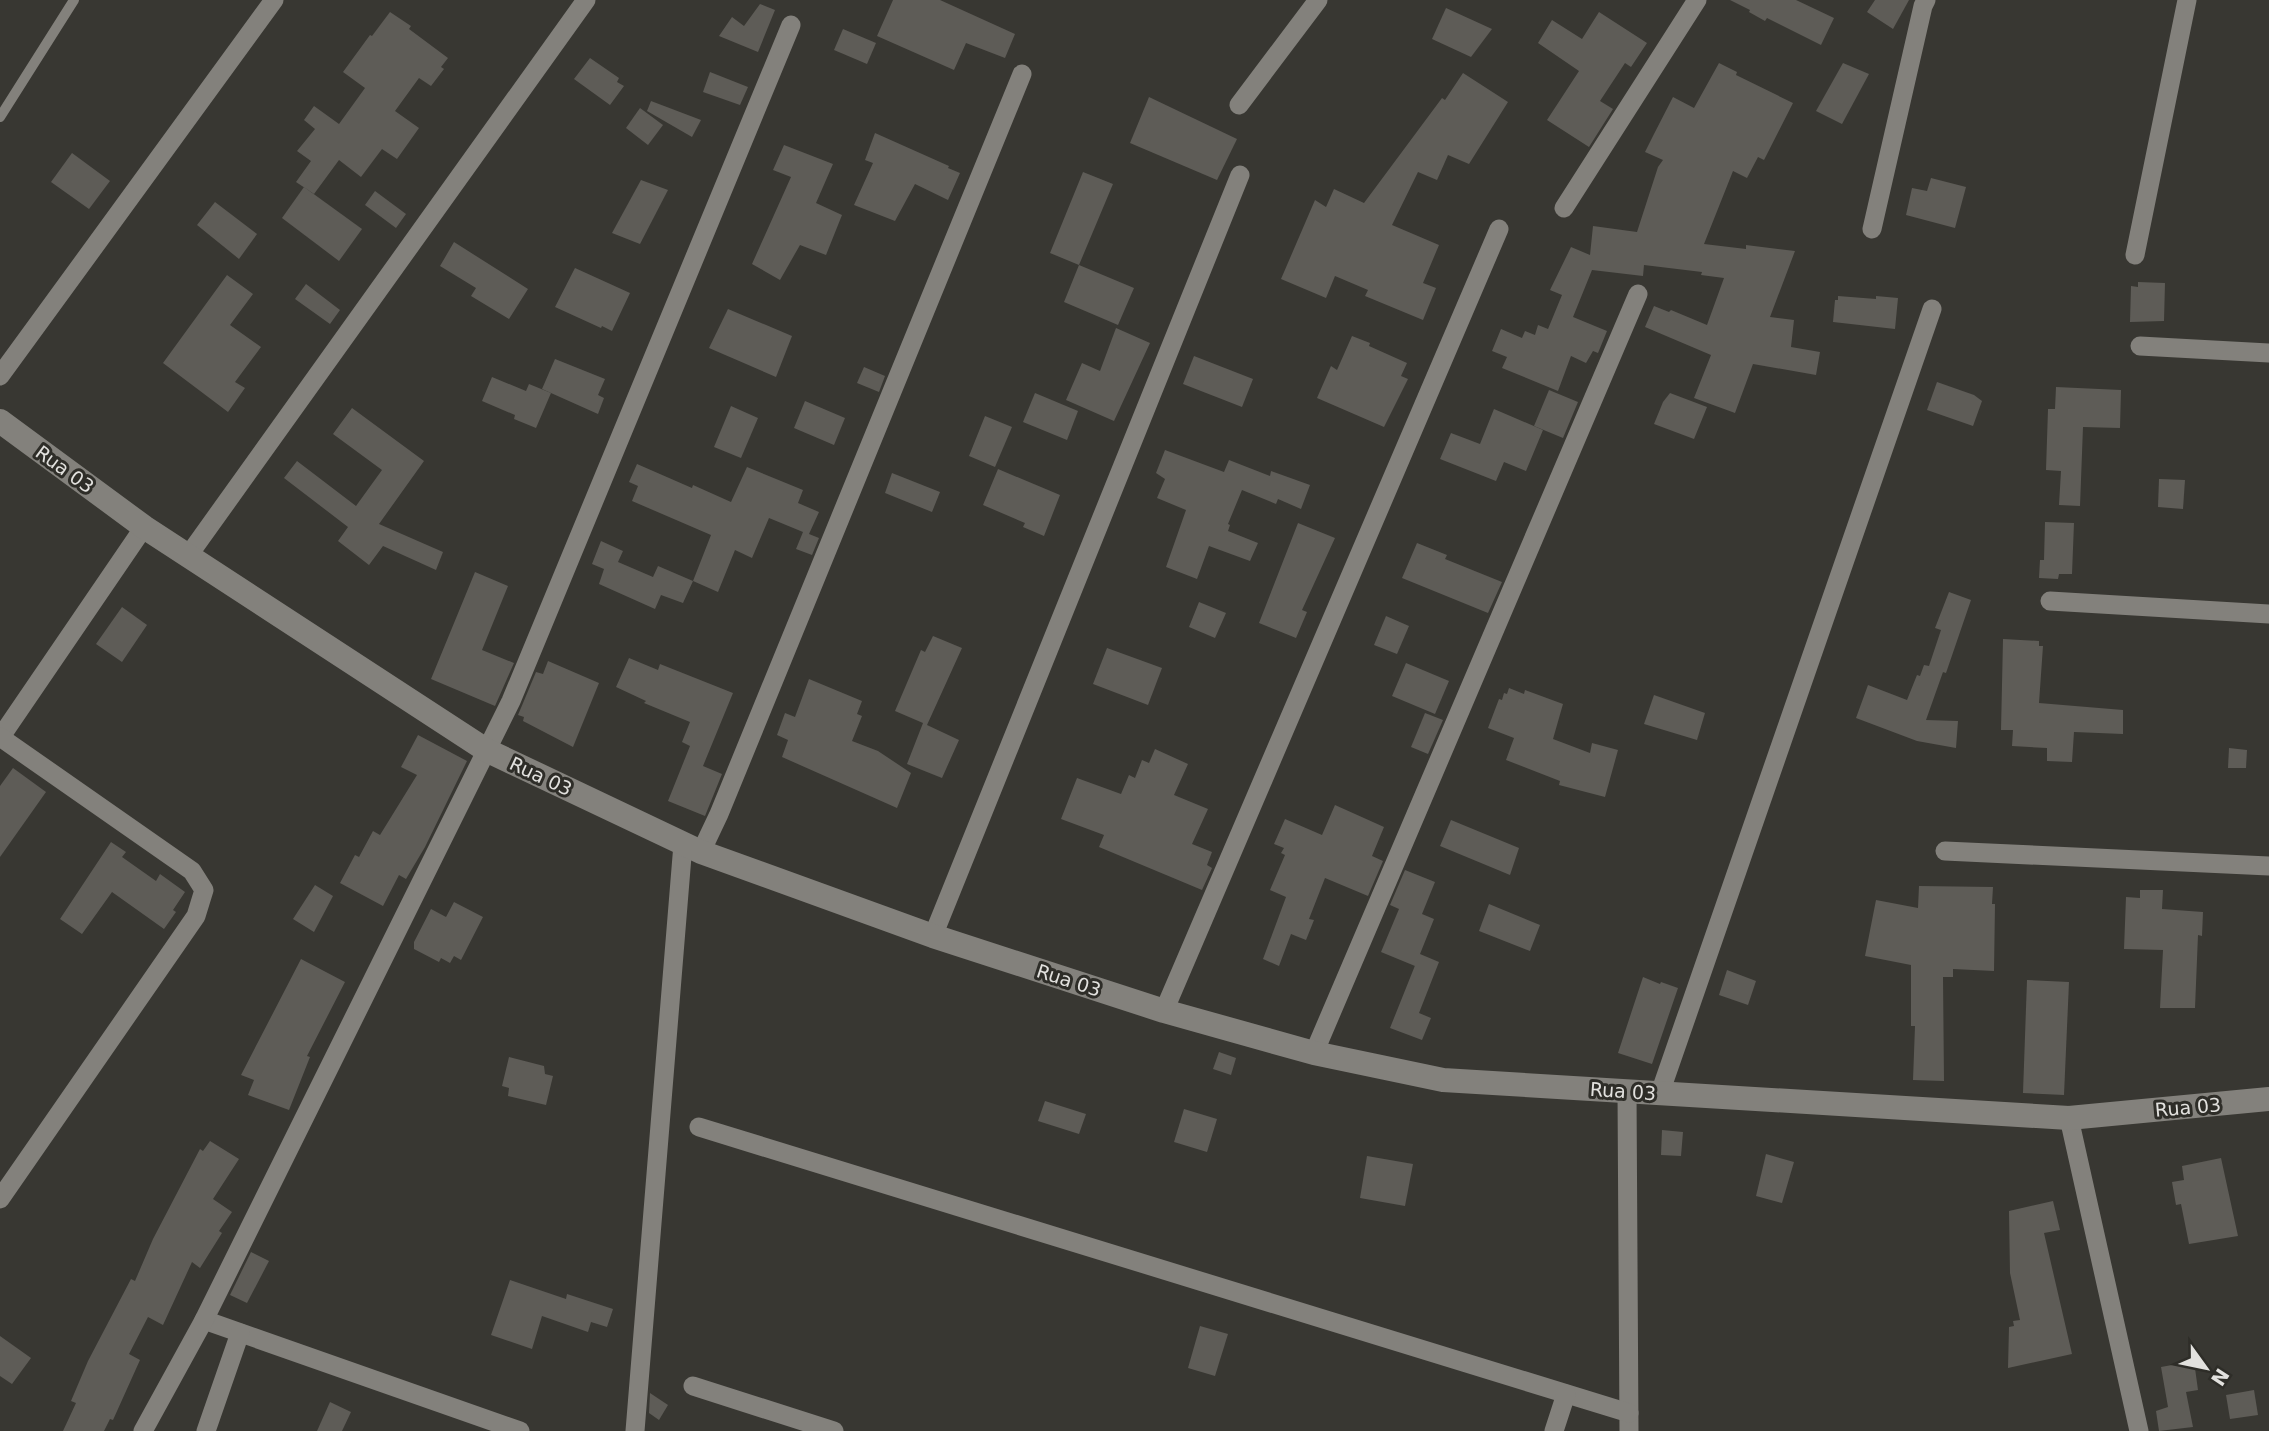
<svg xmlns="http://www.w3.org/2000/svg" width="2269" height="1431" viewBox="0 0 2269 1431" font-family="'DejaVu Sans',sans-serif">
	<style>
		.building { fill: #5e5c57 }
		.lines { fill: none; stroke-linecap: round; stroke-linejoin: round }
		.service { stroke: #83817c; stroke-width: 10 }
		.minor { stroke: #83817c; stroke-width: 19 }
		.tertiary { stroke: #83817c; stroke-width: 24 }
		.labels { text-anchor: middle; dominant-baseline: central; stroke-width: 6; stroke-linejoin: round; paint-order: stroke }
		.street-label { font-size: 19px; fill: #e2e1de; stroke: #2e2d28 }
	</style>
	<rect width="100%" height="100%" fill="#383732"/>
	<g class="building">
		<polygon points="893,0 940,0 1015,34 1005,58 966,43 954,70 877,36"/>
		<polygon points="1730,0 1796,0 1834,18 1821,45 1767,18 1765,21 1749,12 1750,10"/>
		<polygon points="1875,0 1909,0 1893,29 1867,12"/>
		<polygon points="760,4 775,10 758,52 719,36 732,17 744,26"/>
		<polygon points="1446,8 1492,29 1471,57 1432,39"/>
		<polygon points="390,12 411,26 409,29 448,58 441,67 444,69 431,86 419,78 395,111 419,128 397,159 382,149 361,177 339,160 314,194 296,182 311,161 297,151 315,129 304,120 314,106 339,124 365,88 343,72 370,35 372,36"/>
		<polygon points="1599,12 1647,43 1631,67 1625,63 1600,101 1613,109 1589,147 1547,120 1579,71 1538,43 1552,20 1582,39"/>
		<polygon points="843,29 876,43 867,64 834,50"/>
		<polygon points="590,58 619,78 617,82 624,86 610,105 574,79"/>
		<polygon points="1719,63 1737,72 1736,75 1793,103 1764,160 1758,157 1747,178 1733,171 1704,244 1746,249 1746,245 1795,251 1770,317 1794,320 1791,347 1820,352 1816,375 1753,364 1735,413 1694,398 1711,355 1645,327 1654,306 1669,312 1671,310 1707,325 1724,278 1701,275 1702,272 1644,265 1643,276 1592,270 1573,317 1607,331 1598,353 1593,351 1586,363 1571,356 1558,391 1502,368 1507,357 1492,351 1501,329 1522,338 1525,331 1535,335 1538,325 1548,329 1562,295 1550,290 1571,247 1590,255 1593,226 1637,232 1658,167 1663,160 1645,152 1654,134 1673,97 1694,108"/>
		<polygon points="1843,63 1869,74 1842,124 1816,111"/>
		<polygon points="710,72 748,87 740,105 703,92"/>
		<polygon points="1463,73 1508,102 1469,164 1448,155 1437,180 1418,172 1392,225 1439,245 1423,283 1436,288 1423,320 1365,296 1368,290 1335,276 1326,298 1281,279 1315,200 1326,207 1334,189 1364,203 1442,98 1445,100"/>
		<polygon points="1149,97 1237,139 1217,180 1130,143"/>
		<polygon points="651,101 701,120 692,137 647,111"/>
		<polygon points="640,108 663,125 648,145 626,128"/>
		<polygon points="875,133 949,166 948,168 960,173 948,200 915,184 895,221 854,205 873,163 865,160"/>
		<polygon points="784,145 833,164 816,203 842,215 826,255 800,245 780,280 752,264 791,177 773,170"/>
		<polygon points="72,153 110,181 89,209 51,182"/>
		<polygon points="1083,172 1113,184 1079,265 1134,288 1118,325 1064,302 1079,265 1050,253"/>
		<polygon points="1931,178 1966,187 1955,228 1906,215 1912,188 1927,191"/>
		<polygon points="641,180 668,190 640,244 612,233"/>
		<polygon points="304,187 362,229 339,261 282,218"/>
		<polygon points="375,191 406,214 396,228 365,205"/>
		<polygon points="215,202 257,234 239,259 197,225"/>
		<polygon points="454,242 528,289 509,319 471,296 476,288 440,266"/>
		<polygon points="575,268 630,293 612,331 602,326 601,328 555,307"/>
		<polygon points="227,275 253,294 230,325 261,347 235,382 245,388 228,412 163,363"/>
		<polygon points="2138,282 2165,283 2164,321 2130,322 2131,286 2138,287"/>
		<polygon points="306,284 340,310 330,324 295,299"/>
		<polygon points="1838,296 1876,299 1876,296 1898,298 1895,329 1833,322 1835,300 1838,300"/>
		<polygon points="728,309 792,336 776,377 709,348"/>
		<polygon points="1116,328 1150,343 1114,421 1066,400 1082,363 1100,371"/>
		<polygon points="1352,336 1370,343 1369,346 1407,363 1401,376 1408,379 1384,427 1317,398 1331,366 1337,370"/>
		<polygon points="1194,356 1253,379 1242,407 1183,384"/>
		<polygon points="555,359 605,379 598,395 604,398 598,414 542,389"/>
		<polygon points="864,367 885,376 879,392 857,383"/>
		<polygon points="492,377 526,391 529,384 551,393 536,428 514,419 515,415 482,401"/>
		<polygon points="1937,382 1974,395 1982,401 1973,426 1927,410"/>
		<polygon points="2056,387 2121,390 2120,428 2083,427 2080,506 2059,505 2061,471 2046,470 2048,409 2055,409"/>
		<polygon points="1549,390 1578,402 1563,438 1534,426"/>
		<polygon points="1035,393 1078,411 1067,440 1023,422"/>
		<polygon points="1670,393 1707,407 1694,439 1654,424 1663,402"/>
		<polygon points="805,401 845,418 834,445 794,428"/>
		<polygon points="731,406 758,418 741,458 714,447"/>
		<polygon points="352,408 424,461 379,524 443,552 436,570 383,546 369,565 338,541 348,527 284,478 297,461 356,506 382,470 333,434"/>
		<polygon points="1494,409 1543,430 1526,471 1504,462 1496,481 1440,459 1451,433 1480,444"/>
		<polygon points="985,416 1012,427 995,467 969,456"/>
		<polygon points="1165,450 1224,472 1229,460 1270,476 1271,471 1310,485 1301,509 1278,499 1276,504 1242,490 1228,524 1230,525 1228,531 1258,543 1250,561 1209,546 1197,579 1166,567 1186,510 1157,498 1165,479 1156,473"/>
		<polygon points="637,464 692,488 693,485 731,502 747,467 803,490 798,503 819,512 809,534 819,538 812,555 796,549 803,532 769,518 752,558 735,550 718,592 693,581 711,535 632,501 638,486 629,482"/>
		<polygon points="998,469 1060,495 1044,536 1023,527 1025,523 983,505"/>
		<polygon points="892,473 940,492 932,512 885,493"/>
		<polygon points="2159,479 2185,480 2183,509 2158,507"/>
		<polygon points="2045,522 2074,523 2072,574 2059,574 2058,579 2039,578 2040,560 2044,560"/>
		<polygon points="1298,523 1335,538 1302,610 1307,612 1296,638 1259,623"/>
		<polygon points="601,541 623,551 618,562 653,577 658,566 693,581 683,603 661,595 655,609 599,584 604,569 592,564"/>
		<polygon points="1417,543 1447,555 1445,559 1502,582 1488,613 1402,578"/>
		<polygon points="475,572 508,586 482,650 514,663 495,706 431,679"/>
		<polygon points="1949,592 1971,600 1946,673 1940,671 1943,672 1926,720 1958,721 1956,748 1917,741 1856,718 1868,685 1907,700 1917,675 1920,676 1924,665 1929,666 1941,630 1935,628"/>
		<polygon points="1199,602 1226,613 1215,638 1189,627"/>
		<polygon points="122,607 147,625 122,662 96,644"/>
		<polygon points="1386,616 1409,626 1397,654 1374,645"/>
		<polygon points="933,636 962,648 927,725 959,740 942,778 907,764 923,723 895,711 921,650 925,652"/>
		<polygon points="2003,639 2039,641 2039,646 2043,646 2039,703 2123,710 2123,734 2074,732 2072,762 2047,761 2047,748 2012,746 2013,730 2001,730"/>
		<polygon points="1107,648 1162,668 1148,705 1093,684"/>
		<polygon points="629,658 658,670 660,664 733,693 703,766 722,774 705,816 668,801 690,746 682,742 690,722 644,703 646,701 616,687"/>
		<polygon points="548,661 599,683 573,747 523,721 524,717 518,715 536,672 543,674"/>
		<polygon points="1406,663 1449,681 1435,714 1392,696"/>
		<polygon points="809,679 862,701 857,714 862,716 852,741 878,751 911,773 897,808 782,757 788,740 777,735 785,713 795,717"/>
		<polygon points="1509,688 1524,694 1525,690 1563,704 1553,739 1590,753 1592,743 1618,750 1605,797 1559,785 1560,781 1506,760 1514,738 1488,728 1499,699 1502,700 1504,693 1507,694"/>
		<polygon points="1654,695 1705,713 1697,740 1644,724"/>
		<polygon points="1425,713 1443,720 1428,754 1411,747"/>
		<polygon points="418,735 467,761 425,847 406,879 399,875 383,906 340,883 355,855 359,857 373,831 380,835 417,775 401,767"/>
		<polygon points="2229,748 2247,750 2246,768 2228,768"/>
		<polygon points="1155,749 1188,764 1174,795 1208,809 1192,844 1212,852 1207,865 1212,868 1202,890 1099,847 1104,835 1061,819 1077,778 1121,794 1129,775 1135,778 1142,760 1149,763"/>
		<polygon points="13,768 46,792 0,857 0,786"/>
		<polygon points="1335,805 1384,827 1372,856 1383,861 1368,896 1325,878 1309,919 1314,920 1306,940 1291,934 1279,966 1263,959 1286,897 1270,890 1285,855 1281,853 1284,848 1274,844 1285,819 1322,835"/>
		<polygon points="1451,820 1519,848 1510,875 1440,846"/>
		<polygon points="111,842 126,852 122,857 156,881 160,874 185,892 173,910 176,912 164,929 112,892 82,934 60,919"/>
		<polygon points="1405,870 1435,882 1422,914 1434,919 1420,954 1439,962 1419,1013 1431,1018 1422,1040 1390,1028 1418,958 1415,966 1381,952 1399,909 1390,905"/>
		<polygon points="315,885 333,896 314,932 293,919"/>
		<polygon points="1919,886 1993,887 1992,904 1995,904 1994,971 1953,969 1953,977 1943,977 1944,1081 1913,1080 1915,1026 1911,1026 1911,965 1865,956 1876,900 1918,908"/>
		<polygon points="2140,890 2163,890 2162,909 2203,912 2202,936 2198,935 2195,1008 2160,1008 2163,950 2124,949 2126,897 2140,898"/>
		<polygon points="454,902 483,917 461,960 454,956 450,963 441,958 439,962 414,949 414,942 431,909 446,917"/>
		<polygon points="1489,904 1540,925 1530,951 1479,931"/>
		<polygon points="301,959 345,982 307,1056 310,1057 289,1110 248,1095 254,1080 241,1075"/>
		<polygon points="1727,970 1756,981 1748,1005 1719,995"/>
		<polygon points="1643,977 1660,984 1661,982 1678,988 1652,1064 1618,1053"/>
		<polygon points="2027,980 2069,982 2064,1095 2023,1093"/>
		<polygon points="1219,1052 1236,1058 1231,1075 1213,1069"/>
		<polygon points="509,1057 544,1066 545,1074 553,1076 546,1105 508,1096 509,1088 502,1086"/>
		<polygon points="1045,1101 1086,1114 1079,1134 1038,1121"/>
		<polygon points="1184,1109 1217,1119 1207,1152 1174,1142"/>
		<polygon points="1662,1130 1683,1132 1681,1156 1661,1155"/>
		<polygon points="210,1141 239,1159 213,1199 232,1212 219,1231 222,1233 200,1268 192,1262 163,1325 148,1317 129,1354 140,1360 113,1420 110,1419 104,1431 63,1431 76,1403 71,1401 88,1361 131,1279 135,1281 153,1239 200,1149 203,1151"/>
		<polygon points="1766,1154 1794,1162 1782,1203 1756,1196"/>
		<polygon points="1367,1156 1413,1164 1405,1206 1360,1198"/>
		<polygon points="2221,1158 2238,1236 2189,1244 2181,1204 2176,1205 2172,1182 2184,1180 2182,1166"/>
		<polygon points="2053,1201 2060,1230 2044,1233 2072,1354 2008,1368 2009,1327 2014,1326 2013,1321 2020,1320 2010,1273 2009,1211"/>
		<polygon points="251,1252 269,1261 247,1303 230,1295"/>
		<polygon points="510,1280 566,1299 567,1294 613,1309 607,1327 591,1322 588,1332 542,1316 532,1349 491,1335"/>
		<polygon points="1200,1326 1228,1334 1215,1376 1188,1368"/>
		<polygon points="0,1336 31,1358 12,1384 0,1376"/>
		<polygon points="2194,1361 2198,1390 2186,1392 2193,1427 2159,1431 2156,1411 2168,1407 2161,1367"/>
		<polygon points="2254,1390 2258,1415 2230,1419 2226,1395"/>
		<polygon points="650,1393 668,1405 659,1420 649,1413"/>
		<polygon points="330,1402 351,1412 342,1431 317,1431"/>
	</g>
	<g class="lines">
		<polyline class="service" points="0,117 74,0"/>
		<g class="minor">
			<polyline points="1239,105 1318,0"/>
			<polyline points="1564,208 1697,0"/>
			<polyline points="1872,229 1923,6 1926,0"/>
			<polyline points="2135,255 2187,0"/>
			<polyline points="2140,346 2269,353"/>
			<polyline points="0,376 274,0"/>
			<polyline points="188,556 586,0"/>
			<polyline points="2050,601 2269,614"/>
			<polyline points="0,738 144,527"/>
			<polyline points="1945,851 2269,866"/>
			<polyline points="701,852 719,814 1022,74"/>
			<polyline points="933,936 1240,175"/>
			<polyline points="1164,1011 1499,229"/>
			<polyline points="1314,1053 1638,294"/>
			<polyline points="1627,1091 1629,1431"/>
			<polyline points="1660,1093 1932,309"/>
			<polyline points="2069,1118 2139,1431"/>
			<polyline points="699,1127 1629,1413"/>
			<polyline points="0,1199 196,916 204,890 192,871 0,737"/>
			<polyline points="204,1320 520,1431"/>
			<polyline points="693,1386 834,1431"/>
			<polyline points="143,1431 204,1320 511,701 791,25"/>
			<polyline points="206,1431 240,1333"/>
			<polyline points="635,1431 683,844"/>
			<polyline points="1554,1431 1566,1394"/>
		</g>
		<polyline class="tertiary" points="0,421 144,527 486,750 701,852 933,936 1164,1011 1314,1053 1443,1080 2069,1118 2269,1099"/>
	</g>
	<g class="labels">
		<g class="street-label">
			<text transform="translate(65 469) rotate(36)">Rua 03</text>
			<text transform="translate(541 776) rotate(25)">Rua 03</text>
			<text transform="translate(1069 980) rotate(18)">Rua 03</text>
			<text transform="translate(1623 1091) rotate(4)">Rua 03</text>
			<text transform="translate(2188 1107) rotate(-5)">Rua 03</text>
		</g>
	</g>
	<g transform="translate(2206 1368) rotate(123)" stroke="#2e2d28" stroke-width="5" paint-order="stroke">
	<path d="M0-5L12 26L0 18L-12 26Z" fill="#e2e1de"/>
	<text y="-10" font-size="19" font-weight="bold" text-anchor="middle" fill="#e2e1de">N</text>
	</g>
</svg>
